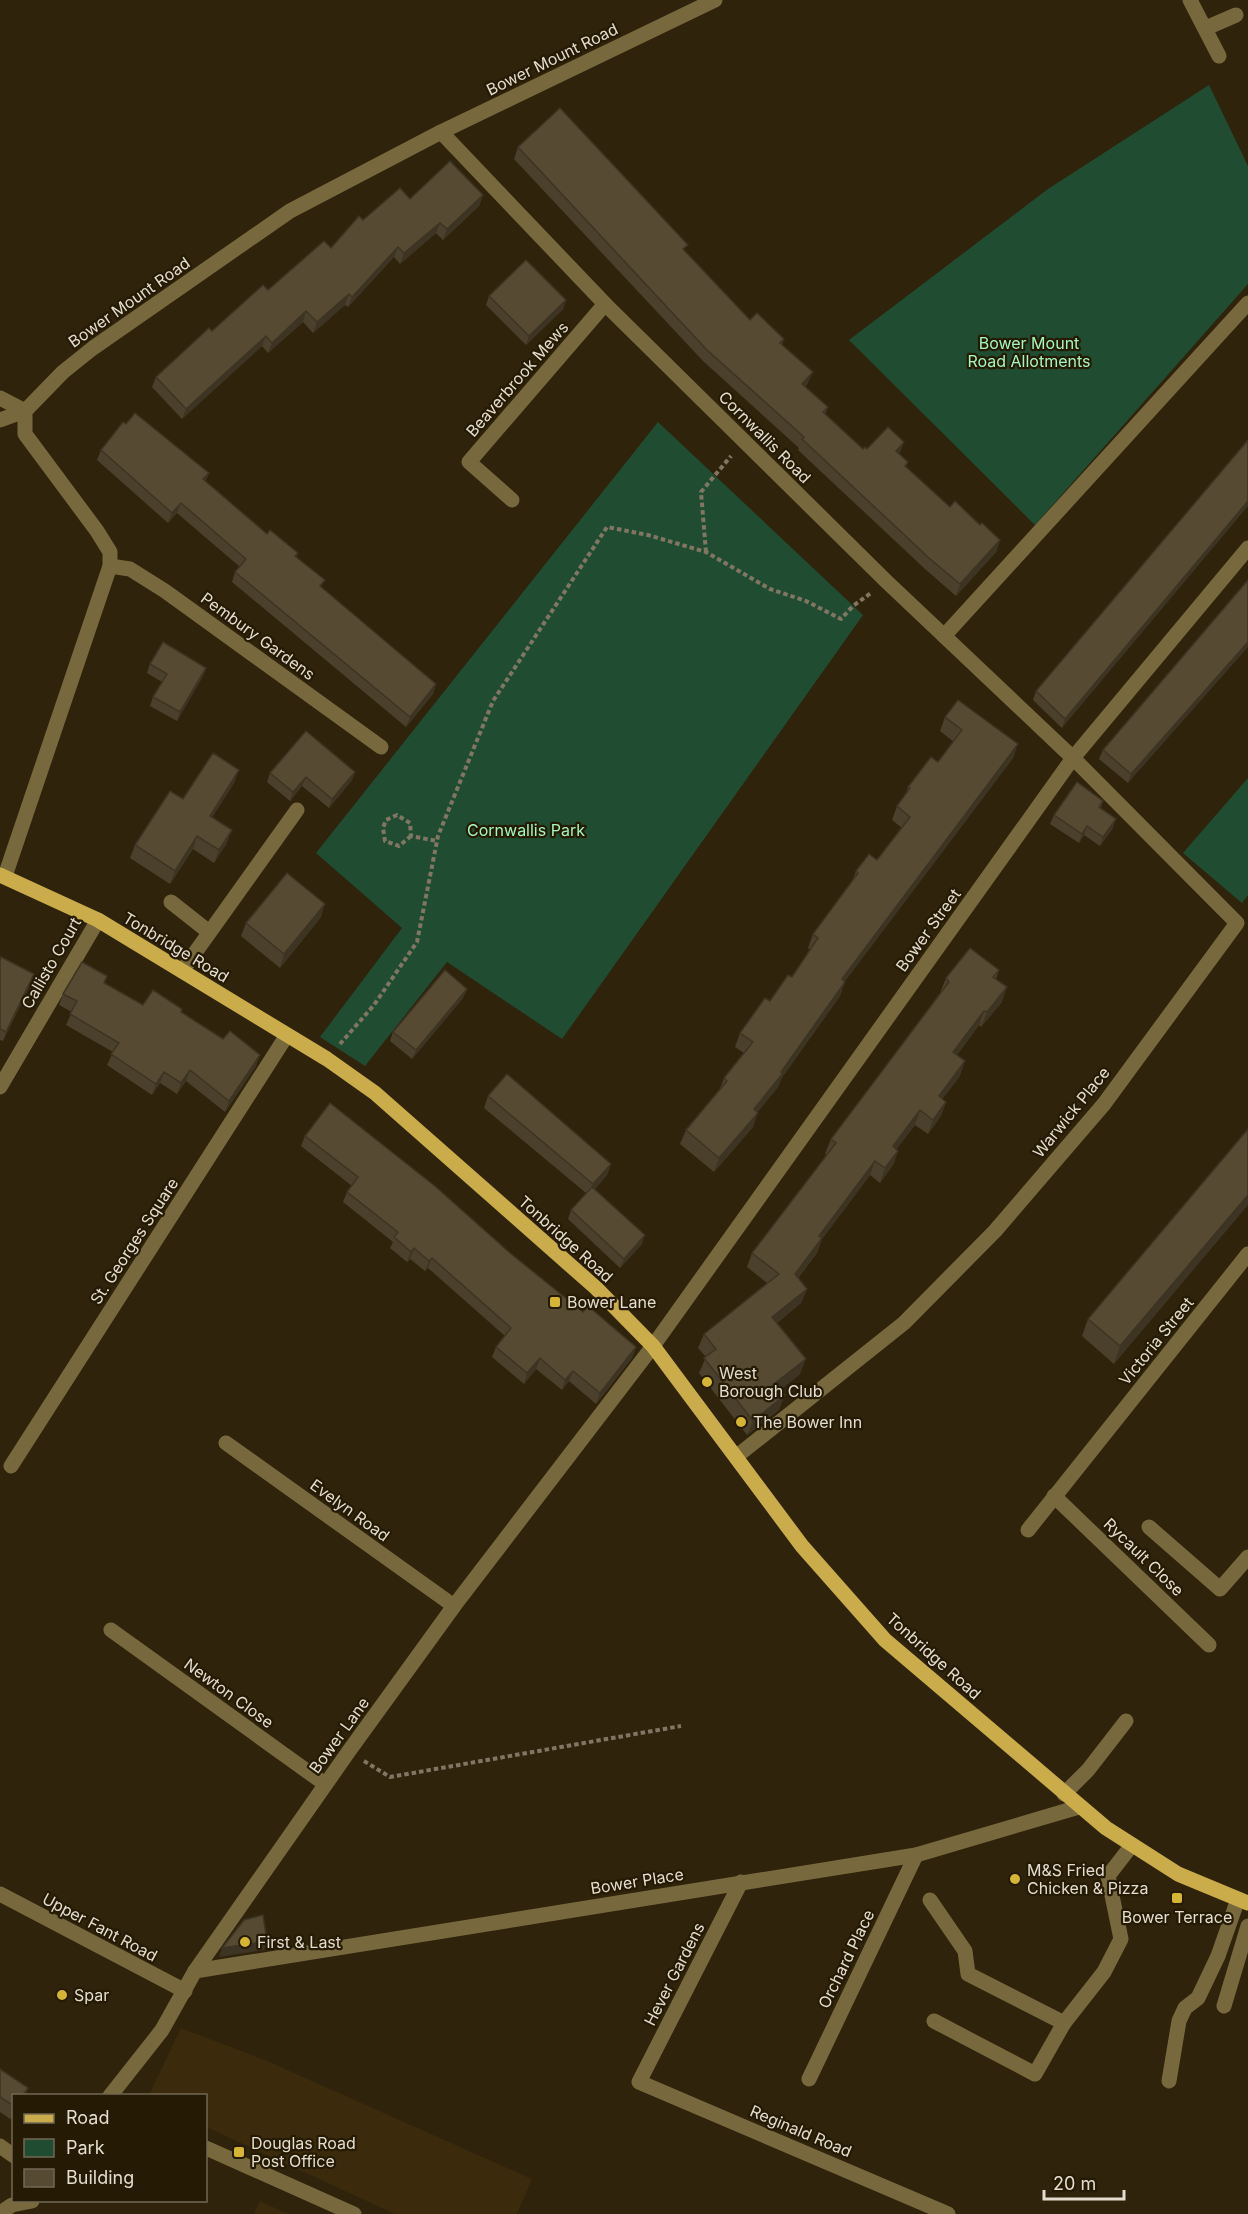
<svg xmlns="http://www.w3.org/2000/svg" width="1248" height="2214" viewBox="0 0 1248 2214" font-family="Inter,sans-serif">
	<style>
		.built { fill: #3b2b0c }
		.green { fill: #204d31 }
		.lines { fill: none; stroke-linecap: round; stroke-linejoin: round }
		.path { stroke: #807663; stroke-width: 4; stroke-dasharray: 4.5 3; stroke-linecap: butt }
		.minor { stroke: #77693d; stroke-width: 15 }
		.major { stroke: #caac4a; stroke-width: 15 }
		.wall { fill: #4b402b }
		.shaded-wall { fill: #3d3423 }
		.building { fill: #574a32; stroke: #3d3423; stroke-width: 1.5 }
		.poi-dot { fill: #d5b534; stroke: #251a03; stroke-width: 2 }
		.labels { text-anchor: middle; dominant-baseline: central; stroke-width: 4.5; stroke-linejoin: round; paint-order: stroke }
		.street-label { font-size: 16px; fill: #e4dcce; stroke: #251a03 }
		.park-label { font-size: 16px; fill: #a3f6be; stroke: #251a03 }
		.poi-label { font-size: 16px; fill: #e4dcce; stroke: #251a03; text-anchor: start }
	</style>
	<rect width="100%" height="100%" fill="#2f230c"/>
	<g class="built">
		<polygon points="181,2028 267,2061 532,2179 517,2214 395,2214 206,2127 206,2096 149,2095"/>
		<polygon points="260,2201 288,2214 254,2214"/>
	</g>
	<g class="green">
		<polygon points="1209,85 1248,166 1248,284 1035,525 849,340 1048,189"/>
		<polygon points="658,422 863,615 562,1039 447,962 365,1066 320,1037 402,928 316,853"/>
		<polygon points="1248,778 1248,895 1242,903 1183,853"/>
	</g>
	<g class="lines">
		<g class="path">
			<polyline points="706,552 701,492 731,456"/>
			<polyline points="411,836 399,846 385,841 383,828 386,820 397,815 410,823 411,836 437,841"/>
			<polyline points="340,1044 374,1005 417,942 438,836 493,701 607,527 648,535 706,552 770,589 806,601 841,619 853,606 871,593"/>
			<polyline points="364,1761 390,1777 681,1726"/>
		</g>
		<g class="minor">
			<polyline points="1190,0 1219,56"/>
			<polyline points="1206,28 1236,15"/>
			<polyline points="441,132 605,304 886,581 1073,758 1237,923 1104,1104 995,1231 904,1323 737,1456"/>
			<polyline points="0,398 25,411"/>
			<polyline points="0,420 25,411"/>
			<polyline points="512,500 469,462 605,304"/>
			<polyline points="110,566 130,569 165,591 381,747"/>
			<polyline points="944,636 1248,303"/>
			<polyline points="5,876 110,566 110,552 97,531 25,434 25,411 63,372 93,348 290,211 441,132 715,0"/>
			<polyline points="171,902 209,932"/>
			<polyline points="182,971 297,810"/>
			<polyline points="0,1087 98,920"/>
			<polyline points="226,1443 454,1606"/>
			<polyline points="11,1466 287,1035"/>
			<polyline points="1054,1496 1209,1645"/>
			<polyline points="1149,1527 1220,1589 1248,1557"/>
			<polyline points="1028,1530 1248,1254"/>
			<polyline points="111,1630 325,1784"/>
			<polyline points="1064,1794 1088,1770 1126,1721"/>
			<polyline points="741,1882 639,2082 948,2214"/>
			<polyline points="0,1894 185,1991"/>
			<polyline points="930,1900 965,1951 968,1974 1064,2023 1104,1972 1121,1939 1108,1876 1132,1845"/>
			<polyline points="195,1971 916,1855 1079,1807"/>
			<polyline points="1224,2006 1248,1926"/>
			<polyline points="934,2021 1035,2074 1064,2023"/>
			<polyline points="809,2079 916,1855"/>
			<polyline points="1169,2081 1179,2021 1185,2008 1198,1998 1218,1956 1238,1899"/>
			<polyline points="110,2096 162,2030 195,1971 349,1751 454,1606 653,1346 1073,758 1248,548"/>
			<polyline points="0,2146 14,2156"/>
			<polyline points="206,2148 354,2214"/>
			<polyline points="0,2213 12,2205 32,2201"/>
		</g>
		<polyline class="major" points="0,875 98,920 327,1059 375,1093 596,1288 653,1346 802,1546 885,1640 1106,1828 1178,1874 1248,1903"/>
	</g>
	<g class="wall">
		<polygon points="518,147 685,251 750,320 784,339 782,344 808,383 805,387 828,407 825,414 863,449 867,449 900,453 899,454 908,462 906,467 950,507 980,525 1000,540 996,552 956,596 925,569 798,450 799,448 703,361 514,159"/>
		<polygon points="483,195 479,206 443,240 436,233 400,264 394,257 348,307 345,305 313,333 303,322 268,353 262,346 182,419 152,387 156,377 212,331 268,290 331,248 363,220 410,199"/>
		<polygon points="489,296 566,300 563,309 526,345 486,305"/>
		<polygon points="126,424 209,473 205,482 267,534 298,553 296,557 322,588 436,684 433,694 406,727 232,582 235,572 240,567 177,513 168,523 97,460 101,450"/>
		<polygon points="1248,440 1062,728 1033,700 1036,691"/>
		<polygon points="1248,580 1128,783 1099,759 1103,750"/>
		<polygon points="150,664 206,668 203,676 177,721 150,706 153,697 162,682 147,673"/>
		<polygon points="945,717 1013,758 845,981 840,996 781,1079 778,1087 757,1112 753,1127 714,1172 680,1144 686,1130 719,1091 724,1078 744,1053 735,1047 740,1033 792,977 810,950 808,948 813,934 852,882 856,871 877,860 902,828 892,820 897,806 905,796 908,787 938,762 954,742 940,731"/>
		<polygon points="355,772 352,780 329,808 302,786 290,801 267,782 270,773"/>
		<polygon points="234,783 212,817 227,843 214,863 193,849 170,884 130,858 135,845 183,799"/>
		<polygon points="1103,801 1101,808 1113,828 1100,846 1084,835 1079,843 1050,824 1054,815"/>
		<polygon points="321,917 280,968 241,936 246,923"/>
		<polygon points="0,960 34,974 31,983 3,1041 0,1040"/>
		<polygon points="999,970 996,979 1002,1002 981,1027 979,1025 957,1055 960,1076 942,1099 946,1102 941,1116 928,1134 915,1125 896,1149 898,1151 893,1165 880,1183 870,1175 822,1239 817,1253 798,1278 807,1289 801,1303 777,1323 800,1374 780,1390 779,1410 747,1435 699,1373 706,1357 698,1348 704,1334 767,1283 747,1267 752,1253 827,1155 825,1154 831,1139 940,993 946,978"/>
		<polygon points="105,983 143,1005 181,1012 256,1066 225,1112 186,1081 177,1094 160,1083 152,1095 107,1065 113,1052 66,1025 72,1012 59,1005 63,994"/>
		<polygon points="467,989 463,998 412,1059 390,1041 393,1032"/>
		<polygon points="488,1096 611,1164 607,1175 595,1189 642,1244 620,1268 568,1219 571,1210 586,1193 484,1108"/>
		<polygon points="1248,1129 1114,1364 1082,1336 1088,1319"/>
		<polygon points="305,1136 510,1253 583,1312 636,1347 632,1358 596,1404 569,1381 562,1390 536,1369 524,1384 492,1357 496,1347 505,1336 428,1268 425,1271 410,1259 407,1262 390,1248 393,1242 343,1202 347,1192 352,1186 301,1146"/>
		<polygon points="0,2069 28,2088 25,2096 14,2096 14,2114 10,2119 0,2112"/>
	</g>
	<g class="shaded-wall">
		<polygon points="483,195 479,206 443,240 447,229"/>
		<polygon points="440,223 436,233 400,264 404,253"/>
		<polygon points="398,247 394,257 348,307 352,297"/>
		<polygon points="349,294 345,305 313,333 317,322"/>
		<polygon points="566,300 563,309 526,345 529,336"/>
		<polygon points="306,311 303,322 268,353 272,343"/>
		<polygon points="266,336 262,346 182,419 186,409"/>
		<polygon points="813,372 808,383 798,395 802,384"/>
		<polygon points="904,442 900,453 891,462 896,451"/>
		<polygon points="209,473 205,483 203,479"/>
		<polygon points="1248,501 1248,506 1062,728 1065,719"/>
		<polygon points="181,503 177,513 168,523 172,513"/>
		<polygon points="1000,540 996,552 956,596 960,584"/>
		<polygon points="1248,642 1248,647 1128,783 1131,774"/>
		<polygon points="206,668 203,676 177,721 180,712"/>
		<polygon points="436,684 433,694 406,727 410,717"/>
		<polygon points="1018,744 1013,758 836,993 842,979"/>
		<polygon points="239,770 234,783 205,829 210,816"/>
		<polygon points="355,772 352,780 329,808 332,799"/>
		<polygon points="306,777 302,786 290,801 293,792"/>
		<polygon points="1116,819 1113,828 1100,846 1103,837"/>
		<polygon points="1087,826 1084,835 1079,843 1082,834"/>
		<polygon points="232,830 227,843 214,863 219,850"/>
		<polygon points="197,836 193,849 170,884 175,871"/>
		<polygon points="325,904 321,917 280,968 284,954"/>
		<polygon points="34,974 31,983 3,1041 6,1032"/>
		<polygon points="845,982 840,996 781,1079 778,1087 749,1123 754,1109"/>
		<polygon points="1007,987 1002,1002 981,1027 987,1012"/>
		<polygon points="467,989 463,998 412,1059 416,1050"/>
		<polygon points="984,1011 979,1025 948,1067 953,1052"/>
		<polygon points="260,1055 256,1066 225,1112 229,1101"/>
		<polygon points="965,1061 960,1076 933,1111 939,1096"/>
		<polygon points="190,1070 186,1081 177,1094 181,1083"/>
		<polygon points="164,1072 160,1083 152,1095 156,1084"/>
		<polygon points="946,1102 941,1116 928,1134 933,1120"/>
		<polygon points="920,1110 915,1125 888,1161 893,1146"/>
		<polygon points="758,1113 753,1127 714,1172 719,1158"/>
		<polygon points="898,1151 893,1165 880,1183 885,1168"/>
		<polygon points="875,1161 870,1175 822,1239 817,1253 789,1288 795,1274 819,1236"/>
		<polygon points="611,1164 607,1175 589,1196 593,1184"/>
		<polygon points="1248,1195 1248,1205 1114,1364 1120,1346"/>
		<polygon points="645,1235 642,1244 620,1268 624,1259"/>
		<polygon points="414,1248 410,1259 407,1262 411,1252"/>
		<polygon points="432,1258 428,1268 425,1271 429,1261"/>
		<polygon points="807,1289 801,1303 767,1331 772,1317"/>
		<polygon points="636,1347 632,1358 596,1404 600,1393"/>
		<polygon points="540,1358 536,1369 524,1384 527,1373"/>
		<polygon points="806,1359 800,1374 770,1398 775,1383"/>
		<polygon points="573,1371 569,1381 562,1390 565,1380"/>
		<polygon points="785,1395 779,1410 747,1435 753,1421"/>
		<polygon points="267,1941 264,1950 219,1957 222,1948"/>
	</g>
	<g class="building">
		<polygon points="560,108 688,245 683,249 750,320 757,313 784,339 780,343 813,372 802,384 828,407 823,412 863,449 865,447 867,449 888,427 904,442 896,451 908,462 905,466 950,507 955,501 980,525 982,523 1000,540 960,584 929,558 802,439 804,437 707,350 518,147"/>
		<polygon points="450,161 483,195 447,229 440,223 404,253 398,247 352,297 349,294 317,322 306,311 272,343 266,336 186,409 156,377 209,328 212,331 263,285 268,290 324,241 331,248 359,216 363,220 400,188 410,199"/>
		<polygon points="526,260 566,300 529,336 489,296"/>
		<polygon points="135,413 209,473 203,479 267,534 270,530 298,553 295,556 325,580 320,586 436,684 410,717 235,572 246,559 181,503 172,513 101,450 123,422 126,424"/>
		<polygon points="1248,440 1248,501 1065,719 1036,691"/>
		<polygon points="1248,580 1248,642 1131,774 1103,750"/>
		<polygon points="163,642 206,668 180,712 153,697 167,674 150,664"/>
		<polygon points="958,700 1018,744 842,979 845,982 781,1072 783,1073 754,1109 758,1113 719,1158 686,1130 727,1081 724,1078 753,1042 740,1033 765,998 770,1001 788,975 792,977 818,938 813,934 858,873 856,871 869,854 877,860 910,817 897,806 910,788 908,787 931,757 938,762 962,730 945,717"/>
		<polygon points="306,731 355,772 332,799 306,777 293,792 270,773"/>
		<polygon points="213,753 239,770 210,816 232,830 219,850 197,836 175,871 135,845 170,791 183,799"/>
		<polygon points="1077,782 1103,801 1099,807 1116,819 1103,837 1087,826 1082,834 1054,815"/>
		<polygon points="287,873 325,904 284,954 246,923"/>
		<polygon points="970,948 999,970 993,977 1007,987 987,1012 984,1011 953,1052 965,1061 939,1096 946,1102 933,1120 920,1110 893,1146 898,1151 885,1168 875,1161 819,1236 822,1238 795,1274 807,1289 772,1317 806,1359 775,1383 785,1395 753,1421 704,1358 716,1349 704,1334 779,1274 752,1253 836,1143 831,1139 949,982 946,978"/>
		<polygon points="1,957 34,974 6,1032 0,1029 0,960"/>
		<polygon points="82,962 107,976 104,983 143,1005 153,990 182,1009 181,1012 223,1039 230,1031 260,1055 229,1101 190,1070 181,1083 164,1072 156,1084 111,1054 119,1043 70,1014 77,1001 63,994"/>
		<polygon points="445,970 467,989 416,1050 393,1032"/>
		<polygon points="507,1074 611,1164 593,1184 488,1096"/>
		<polygon points="330,1103 436,1187 510,1253 583,1312 588,1306 636,1347 600,1393 573,1371 565,1380 540,1358 527,1373 496,1347 511,1328 432,1258 429,1261 414,1248 411,1252 394,1237 398,1232 347,1192 358,1177 305,1136"/>
		<polygon points="1248,1129 1248,1195 1120,1346 1088,1319"/>
		<polygon points="592,1187 645,1235 624,1259 571,1210"/>
		<polygon points="263,1915 267,1941 222,1948 244,1920"/>
		<polygon points="0,2069 28,2088 22,2096 14,2096 14,2106 0,2097"/>
	</g>
	<g class="poi-dot">
		<rect x="549" y="1296" width="12" height="12" rx="3"/>
		<circle cx="707" cy="1382" r="6"/>
		<circle cx="741" cy="1422" r="6"/>
		<circle cx="1015" cy="1879" r="6"/>
		<rect x="1171" y="1892" width="12" height="12" rx="3"/>
		<circle cx="245" cy="1942" r="6"/>
		<circle cx="62" cy="1995" r="6"/>
		<rect x="233" y="2146" width="12" height="12" rx="3"/>
	</g>
	<g class="labels">
		<g class="street-label">
			<text transform="translate(552 59) rotate(-26)">Bower Mount Road</text>
			<text transform="translate(129 302) rotate(-35)">Bower Mount Road</text>
			<text transform="translate(517 379) rotate(-49)">Beaverbrook Mews</text>
			<text transform="translate(765 437) rotate(45)">Cornwallis Road</text>
			<text transform="translate(258 636) rotate(36)">Pembury Gardens</text>
			<text transform="translate(928 930) rotate(-54)">Bower Street</text>
			<text transform="translate(176 947) rotate(31)">Tonbridge Road</text>
			<text transform="translate(51 963) rotate(-60)">Callisto Court</text>
			<text transform="translate(1071 1112) rotate(-51)">Warwick Place</text>
			<text transform="translate(566 1239) rotate(42)">Tonbridge Road</text>
			<text transform="translate(134 1241) rotate(-57)">St. Georges Square</text>
			<text transform="translate(1156 1341) rotate(-51)">Victoria Street</text>
			<text transform="translate(350 1510) rotate(36)">Evelyn Road</text>
			<text transform="translate(1144 1557) rotate(44)">Rycault Close</text>
			<text transform="translate(934 1656) rotate(42)">Tonbridge Road</text>
			<text transform="translate(229 1693) rotate(36)">Newton Close</text>
			<text transform="translate(339 1735) rotate(-54)">Bower Lane</text>
			<text transform="translate(637 1881) rotate(-9)">Bower Place</text>
			<text transform="translate(100 1927) rotate(28)">Upper Fant Road</text>
			<text transform="translate(846 1959) rotate(-64)">Orchard Place</text>
			<text transform="translate(674 1974) rotate(-63)">Hever Gardens</text>
			<text transform="translate(801 2131) rotate(23)">Reginald Road</text>
		</g>
		<g class="park-label">
			<text x="1029" y="343">Bower Mount<tspan x="1029" dy="18">Road Allotments</tspan></text>
			<text x="526" y="830">Cornwallis Park</text>
		</g>
		<g class="poi-label">
			<text x="567" y="1302">Bower Lane</text>
			<text x="719" y="1373">West<tspan x="719" dy="18">Borough Club</tspan></text>
			<text x="753" y="1422">The Bower Inn</text>
			<text x="1027" y="1870">M&amp;S Fried<tspan x="1027" dy="18">Chicken &amp; Pizza</tspan></text>
			<text x="1177" y="1917" text-anchor="middle">Bower Terrace</text>
			<text x="257" y="1942">First &amp; Last</text>
			<text x="74" y="1995">Spar</text>
			<text x="251" y="2143">Douglas Road<tspan x="251" dy="18">Post Office</tspan></text>
		</g>
	</g>
	<rect x="12" y="2094" width="195" height="108" fill="#251a03" stroke="#716854" stroke-width="1.5"/>
	<rect x="24" y="2114" width="30" height="9" fill="#caac4a" stroke="#716854" stroke-width="1.5"/>
	<text x="66" y="2124" font-size="18" fill="#e4dcce">Road</text>
	<rect x="24" y="2139" width="30" height="18" fill="#204d31" stroke="#716854" stroke-width="1.5"/>
	<text x="66" y="2154" font-size="18" fill="#e4dcce">Park</text>
	<rect x="24" y="2169" width="30" height="18" fill="#574a32" stroke="#716854" stroke-width="1.5"/>
	<text x="66" y="2184" font-size="18" fill="#e4dcce">Building</text>
	<path d="M1044 2190v9h80v-9" fill="none" stroke="#e4dcce" stroke-width="3"/>
	<text x="1053" y="2190" font-size="18" fill="#e4dcce" stroke="#251a03" stroke-width="4.5" paint-order="stroke">20 m</text>
</svg>
